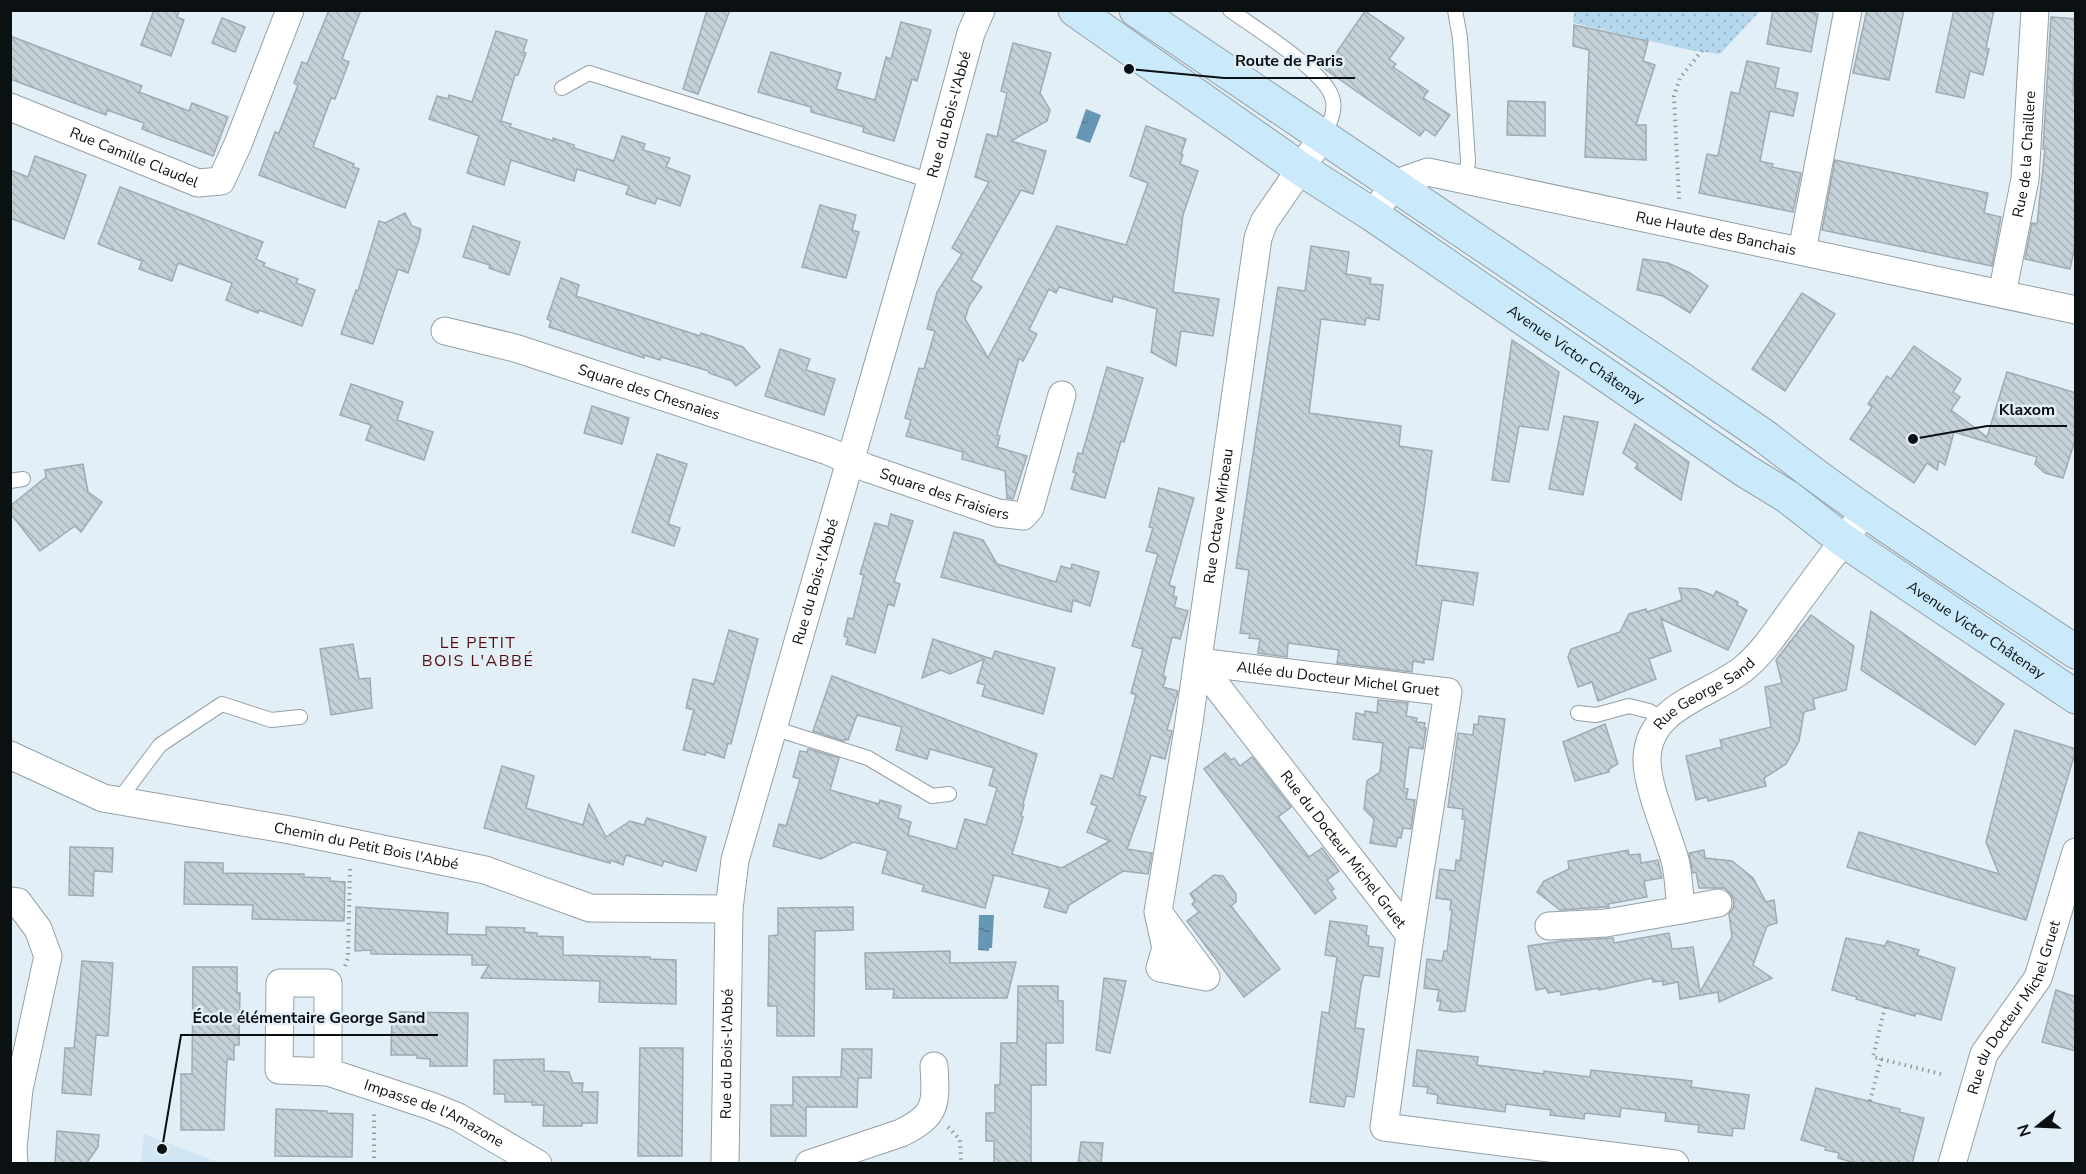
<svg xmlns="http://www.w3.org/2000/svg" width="2086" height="1174" viewBox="0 0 2086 1174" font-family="'Nunito Sans',sans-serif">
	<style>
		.built { fill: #d2e5f2 }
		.garden { fill: url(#garden-dots) }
		.water { fill: url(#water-ripples) }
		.building { fill: url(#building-back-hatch); stroke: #9fabb2; stroke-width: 1.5 }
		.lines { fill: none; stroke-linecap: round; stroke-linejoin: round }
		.lane-casing { stroke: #94a0a7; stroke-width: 16 }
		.street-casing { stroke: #94a0a7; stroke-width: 29 }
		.secondary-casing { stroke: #94a0a7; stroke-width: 35 }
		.path { stroke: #919ba1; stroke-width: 4; stroke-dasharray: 1.5 4.5; stroke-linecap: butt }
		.lane { stroke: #fff; stroke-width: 14 }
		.street { stroke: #fff; stroke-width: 27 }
		.secondary { stroke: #cae9fa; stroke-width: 33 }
		.labels { text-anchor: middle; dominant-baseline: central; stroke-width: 5; stroke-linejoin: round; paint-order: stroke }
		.street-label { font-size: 15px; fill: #0b1012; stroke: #e3eff7 }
		.neighbourhood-label { font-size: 16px; letter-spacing: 1.5px; fill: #510c0c; stroke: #e3eff7 }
		.leader { fill: none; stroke: #0b1012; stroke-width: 2 }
		.callout-dot { fill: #0b1012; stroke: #e3eff7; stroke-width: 2 }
		.callout-label { font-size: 16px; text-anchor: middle; font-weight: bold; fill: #0b1012; stroke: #e3eff7; stroke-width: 5; stroke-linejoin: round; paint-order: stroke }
	</style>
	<defs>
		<pattern id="garden-dots" width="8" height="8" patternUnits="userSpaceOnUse" patternTransform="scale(1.5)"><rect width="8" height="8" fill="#b5d8ee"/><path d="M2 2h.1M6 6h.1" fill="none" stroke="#9ab8cb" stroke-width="1.8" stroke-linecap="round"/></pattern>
		<pattern id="water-ripples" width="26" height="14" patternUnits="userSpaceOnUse" patternTransform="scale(1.5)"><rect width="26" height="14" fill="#6697b4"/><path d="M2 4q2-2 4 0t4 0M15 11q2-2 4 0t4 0" fill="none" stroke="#527a91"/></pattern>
		<pattern id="building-back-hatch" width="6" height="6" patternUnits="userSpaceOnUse" patternTransform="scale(1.5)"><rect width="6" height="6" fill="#c5d1d9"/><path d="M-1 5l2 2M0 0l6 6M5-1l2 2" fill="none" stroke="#a8b2b9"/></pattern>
	</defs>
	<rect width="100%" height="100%" fill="#e3eff7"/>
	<polygon class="built" points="144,1134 220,1163 141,1163"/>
	<polygon class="garden" points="1574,11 1574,10 1760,11 1720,54 1689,50 1573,23"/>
	<g class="water">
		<polygon points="1086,109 1101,115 1090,143 1076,138"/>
		<polygon points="979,915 994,915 992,948 989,948 989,951 978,950"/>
	</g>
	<g class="building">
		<polygon points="154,10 179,10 177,17 184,20 171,56 141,45"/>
		<polygon points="329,10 361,10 342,59 349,62 335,99 331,98 313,147 354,164 353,167 359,169 345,208 259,175 275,132 279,133 298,85 294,83 302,62 307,64"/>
		<polygon points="707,10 730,10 698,94 683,89"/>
		<polygon points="1773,10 1803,10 1818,14 1811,52 1767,44"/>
		<polygon points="1867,10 1904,10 1889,80 1853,73"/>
		<polygon points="1954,10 1994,10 1986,48 1989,49 1983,75 1970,71 1964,98 1936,92"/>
		<polygon points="1365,11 1404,38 1389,59 1396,64 1393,67 1428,91 1423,98 1450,115 1435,136 1425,129 1420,136 1325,69"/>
		<polygon points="2051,17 2076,19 2073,95 2076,95 2076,241 2070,269 2025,259 2032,223 2037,224 2045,149 2043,149"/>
		<polygon points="222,18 245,27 235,52 212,43"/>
		<polygon points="901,22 931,30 917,81 912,79 894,141 863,132 864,127 811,112 811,107 758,92 771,52 841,73 836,89 875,100 886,57 891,59"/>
		<polygon points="1574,25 1648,41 1643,61 1655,65 1636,125 1646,125 1646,160 1585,157 1589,50 1573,46"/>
		<polygon points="496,31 527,40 523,52 526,53 518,75 515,75 501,121 511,124 510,127 553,141 553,138 574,145 574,148 614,161 622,136 645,144 643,150 670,158 666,167 690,176 680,206 657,198 655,204 626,194 629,186 577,169 574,181 511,160 504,185 467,173 479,136 429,119 437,96 448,99 449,95 472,102"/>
		<polygon points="10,36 142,86 139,92 189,111 192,103 228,117 213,156 142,129 144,123 107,110 106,115 10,79"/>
		<polygon points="1013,43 1051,53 1040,93 1050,110 1047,121 1011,141 1046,151 1033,194 1021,190 971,280 982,287 969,306 965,319 988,358 1057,226 1126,245 1148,183 1130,176 1146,126 1186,139 1181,154 1183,155 1180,164 1198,171 1183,215 1173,292 1219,299 1213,336 1181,331 1176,366 1151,352 1157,309 1113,296 1112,302 1059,287 1056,293 1049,289 1029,330 1037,334 1023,361 1019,358 997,435 1000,436 997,447 1027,456 1013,499 1007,498 1005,471 962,459 963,452 906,436 911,420 905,418 919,368 924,369 935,331 927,329 937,292 962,254 952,248 989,182 975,177 987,134 997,137 1007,93 1001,91"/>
		<polygon points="1747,61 1779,68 1775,88 1798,93 1793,116 1770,111 1760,161 1773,164 1772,167 1801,173 1793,212 1699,193 1707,154 1718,156 1731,92 1739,94"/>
		<polygon points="1508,101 1545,102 1545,136 1507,135"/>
		<polygon points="35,156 86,175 64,239 10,218 10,170 28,177"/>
		<polygon points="1835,160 1988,193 1984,213 2001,217 1992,266 1822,230"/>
		<polygon points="120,187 263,242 256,259 265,263 263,266 298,279 296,283 315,290 302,326 259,310 258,313 226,300 232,283 178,263 172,281 139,269 142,261 98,244"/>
		<polygon points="820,205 856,215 852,230 859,232 846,278 802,267"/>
		<polygon points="405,213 412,226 421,229 419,239 408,273 398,269 373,344 341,334 356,290 358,291 379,221 385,223"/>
		<polygon points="473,226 520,242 509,275 489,268 490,265 463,257"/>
		<polygon points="1311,246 1349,252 1346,274 1371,278 1370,284 1383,285 1379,320 1366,318 1365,325 1321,319 1309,413 1401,426 1399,446 1432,451 1416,565 1478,573 1473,605 1442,600 1433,660 1424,659 1424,663 1413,661 1412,672 1337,663 1339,650 1288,643 1287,657 1258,653 1260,639 1249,638 1250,634 1240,633 1249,570 1236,568 1278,287 1305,291"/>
		<polygon points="1643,259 1668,263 1690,273 1708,286 1690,313 1663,296 1637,290"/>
		<polygon points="561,278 579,285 576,296 700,336 701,333 743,347 760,367 736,386 732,381 709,373 709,371 661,357 660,360 644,355 644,358 549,327 551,321 547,319"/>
		<polygon points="1802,293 1835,314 1785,391 1752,369"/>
		<polygon points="1512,340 1559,372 1548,430 1519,426 1509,482 1492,480"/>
		<polygon points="1914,346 1961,379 1953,392 1960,397 1951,410 1987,437 2007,372 2076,393 2076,437 2063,478 2045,473 2035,464 2037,457 1954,432 1945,465 1939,461 1937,470 1927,463 1914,483 1850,439 1872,407 1868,404 1887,376 1891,379"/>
		<polygon points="780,349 810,359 806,370 835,379 824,415 765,396"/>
		<polygon points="1107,367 1143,378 1124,442 1121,441 1105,498 1071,489 1076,473 1073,472 1078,453 1082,454"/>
		<polygon points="351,384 403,402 397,420 433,432 424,460 366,440 371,425 340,415"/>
		<polygon points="592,406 629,418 622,444 584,433"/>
		<polygon points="1564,416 1598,422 1583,495 1549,489"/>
		<polygon points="1635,424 1689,462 1681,500 1635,468 1638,464 1623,453"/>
		<polygon points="657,454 687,464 668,524 680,528 674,546 632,532"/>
		<polygon points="83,464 88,492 102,502 81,532 75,526 40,551 10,513 10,506 46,477 45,470"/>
		<polygon points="1159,488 1194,498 1169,585 1175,587 1173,596 1177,597 1174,607 1188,611 1180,639 1172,637 1163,676 1166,677 1163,687 1178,691 1167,730 1172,731 1165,759 1151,755 1139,795 1146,797 1127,849 1152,853 1148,874 1123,871 1069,905 1066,913 1044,907 1050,889 994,875 985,908 922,891 924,885 882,873 888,851 854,842 821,859 773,846 779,824 786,826 800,779 793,777 800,751 807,752 808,749 839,758 830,790 879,804 880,800 901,806 898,818 911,822 908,835 956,849 965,819 986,825 997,788 989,785 994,768 930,749 927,759 896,750 902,727 857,715 848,740 845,739 844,741 813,731 832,676 1037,754 1023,804 1024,805 1021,816 1023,817 1012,854 1062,868 1110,841 1087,832 1097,806 1091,804 1101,775 1113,779 1136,695 1131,693 1143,649 1132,646 1158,554 1146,551 1153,528 1149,527"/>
		<polygon points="891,514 913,521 894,582 900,584 894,606 888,604 875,653 846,644 848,638 844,636 848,618 853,619 864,575 860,574 875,523 888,527"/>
		<polygon points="954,532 983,540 997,564 1056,582 1061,566 1071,569 1072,564 1099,572 1090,606 1073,600 1071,612 941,577"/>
		<polygon points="1679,588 1697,589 1714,596 1716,591 1738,602 1737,605 1747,610 1728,650 1661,619 1671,651 1649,659 1656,679 1598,701 1592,682 1578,687 1568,657 1571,649 1620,632 1629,614 1646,609 1647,612 1682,600"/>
		<polygon points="1871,611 2004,704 1975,745 1861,670"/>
		<polygon points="1811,615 1854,646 1846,690 1813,699 1815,709 1804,712 1799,741 1786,764 1764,778 1766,786 1708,801 1707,797 1696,800 1686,756 1722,747 1720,740 1771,727 1765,687 1782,683 1776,660"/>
		<polygon points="729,630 758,639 731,744 728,743 724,758 706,752 705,755 683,750 694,710 686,708 693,679 714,684"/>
		<polygon points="933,639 992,659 995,651 1055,668 1043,714 982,696 985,685 977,683 984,659 950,674 941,670 922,678"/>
		<polygon points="353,644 359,679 370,678 372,708 331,715 320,649"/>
		<polygon points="1378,700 1408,703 1406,716 1417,718 1416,722 1425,723 1424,728 1426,728 1423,749 1409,747 1404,788 1408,789 1406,799 1415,800 1411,829 1403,828 1401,838 1398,837 1396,847 1370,843 1374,819 1364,809 1367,781 1380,772 1383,743 1353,739 1356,713 1365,715 1365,711 1377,713"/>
		<polygon points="1479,716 1505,719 1465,1011 1454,1012 1439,1010 1441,1001 1437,1001 1439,990 1424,988 1427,959 1442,961 1444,951 1447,951 1452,910 1450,910 1451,900 1436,898 1440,869 1455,871 1456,860 1460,861 1465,820 1462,819 1463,809 1448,807 1458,733 1473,735 1474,724 1478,725"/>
		<polygon points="1605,724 1618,764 1609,769 1609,772 1575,781 1563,742"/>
		<polygon points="2015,730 2076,749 2026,920 1847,867 1859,832 1999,874 1986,842"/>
		<polygon points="1225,753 1231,760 1234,758 1240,766 1252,757 1291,807 1278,817 1309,857 1322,848 1339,871 1327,880 1334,889 1331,891 1336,898 1315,914 1204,769"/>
		<polygon points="502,766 534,776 526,808 583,825 589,804 606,837 630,821 644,825 647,818 706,837 696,871 664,861 662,866 626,855 623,865 611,860 610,863 484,828"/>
		<polygon points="70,847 113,848 112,872 94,871 93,896 69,895"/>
		<polygon points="1628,850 1629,855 1640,854 1641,863 1658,860 1662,878 1644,881 1647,897 1608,904 1609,907 1604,907 1560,910 1537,892 1544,881 1569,869 1568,861"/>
		<polygon points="1704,850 1705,858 1732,861 1753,878 1766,902 1774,900 1777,923 1767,926 1753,965 1772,978 1719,1002 1718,992 1680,999 1678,982 1663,985 1663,981 1653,982 1652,978 1599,990 1599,988 1561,995 1560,991 1548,993 1546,988 1536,990 1528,946 1562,941 1613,938 1614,943 1669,933 1672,949 1693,947 1700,992 1732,937 1729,914 1733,909 1734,901 1730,893 1724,888 1699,888 1696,872 1693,873 1689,853"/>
		<polygon points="185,862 223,863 223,873 304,874 304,877 330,878 330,881 345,882 344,921 252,919 253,905 184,904"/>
		<polygon points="1214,875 1223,876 1236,894 1236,902 1231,906 1280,969 1244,997 1187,921 1199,912 1192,904 1195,901 1190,894"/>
		<polygon points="356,907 448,913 447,934 486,935 486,927 525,928 524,932 537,933 537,936 563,937 563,955 650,957 650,959 676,960 676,1004 599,1002 600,981 481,978 489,965 472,965 472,955 371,954 371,950 355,951"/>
		<polygon points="853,907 853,930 815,931 814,1036 777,1036 777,1006 768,1006 769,936 778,935 778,908"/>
		<polygon points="1330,921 1367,926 1366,935 1369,936 1368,946 1383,948 1379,977 1364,975 1361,985 1355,1028 1364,1029 1354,1097 1346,1096 1344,1107 1310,1102 1322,1012 1329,1013 1337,957 1325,955"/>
		<polygon points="1846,938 1885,946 1887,941 1919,950 1917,955 1955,968 1941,1020 1916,1013 1915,1016 1856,999 1857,997 1832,990"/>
		<polygon points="950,951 950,963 1016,962 1007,998 893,998 894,989 866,989 865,953"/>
		<polygon points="82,961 113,963 108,1036 96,1035 91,1095 62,1093 65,1048 74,1048"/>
		<polygon points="193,967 237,967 237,993 240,993 239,1045 234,1045 234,1060 227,1059 224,1130 181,1130 181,1074 192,1074"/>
		<polygon points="1104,978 1126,981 1110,1053 1096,1050"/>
		<polygon points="1018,986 1058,986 1058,1001 1063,1001 1063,1043 1046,1043 1046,1085 1031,1085 1031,1164 994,1164 994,1141 986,1141 986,1113 995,1113 995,1085 1000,1085 1001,1043 1017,1043"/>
		<polygon points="2056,990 2076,997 2076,1051 2042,1042"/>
		<polygon points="392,1012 468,1013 467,1066 430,1066 430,1059 417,1058 417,1055 391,1055"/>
		<polygon points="640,1048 683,1048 682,1156 638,1156"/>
		<polygon points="842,1049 872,1049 871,1078 858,1078 857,1107 806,1107 806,1136 771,1136 771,1105 793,1105 793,1077 841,1077"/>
		<polygon points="1417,1050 1478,1057 1477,1065 1544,1074 1544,1071 1590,1077 1591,1070 1692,1081 1691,1087 1749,1095 1744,1129 1733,1128 1732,1136 1698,1132 1699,1125 1665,1121 1666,1113 1621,1108 1620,1117 1585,1113 1584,1119 1550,1115 1551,1110 1506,1104 1505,1112 1437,1103 1438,1095 1427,1093 1428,1087 1413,1086"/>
		<polygon points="544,1059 544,1071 569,1072 573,1083 583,1083 582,1092 598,1092 597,1123 582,1123 582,1126 543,1126 544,1105 532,1105 532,1102 505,1102 505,1094 494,1094 494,1060"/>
		<polygon points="1816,1088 1900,1109 1899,1112 1924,1118 1912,1164 1858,1164 1838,1158 1839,1153 1825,1150 1826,1147 1801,1140"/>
		<polygon points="276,1109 327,1111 327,1113 353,1114 352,1157 275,1156"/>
		<polygon points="57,1131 99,1135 98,1147 86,1164 55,1164"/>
		<polygon points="1081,1142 1103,1143 1101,1164 1078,1164"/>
	</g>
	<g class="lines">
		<defs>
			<g id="lane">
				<path d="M1230,10C1255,28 1323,70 1332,97C1337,110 1329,125 1323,136"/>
				<polyline points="1455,10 1460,38 1468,161 1466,180"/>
				<polyline points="562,88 589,73 931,181"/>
				<polyline points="10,481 23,479"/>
				<polyline points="1578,713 1596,715 1629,706 1649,711 1663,719"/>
				<polyline points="773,728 868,758 932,796 949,794"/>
				<polyline points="118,801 160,745 222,704 271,720 300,717"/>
			</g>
			<g id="street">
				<path id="s1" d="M10,107L198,183L221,181L238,144L290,10"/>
				<path id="s2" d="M1373,215L1394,184L1428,172L2076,310"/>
				<polyline points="1802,251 1848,10"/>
				<path id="s3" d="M2002,294L2025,179L2035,10"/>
				<path id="s4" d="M445,331L515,348L828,451L867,468L998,513L1023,516L1030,508L1062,395"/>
				<path id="s5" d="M1198,662L1410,935L1384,1127L1675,1164"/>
				<path id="s6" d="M1198,662L1448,692L1410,935"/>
				<path id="s7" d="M10,755L103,798L290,830L485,870L590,908L729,909"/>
				<polyline points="10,901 18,902 38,929 48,956 19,1089 13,1148 14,1164"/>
				<polyline points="1681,910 1718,903"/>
				<path id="s8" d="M1158,912L1206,977L1160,968L1166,948L1158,912L1188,729L1258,238L1264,222L1323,136"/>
				<path id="s9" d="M1549,926L1606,923L1681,910C1679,893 1679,876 1675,860C1667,832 1646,785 1647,758C1649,706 1709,696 1743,669C1764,652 1779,628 1795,606C1819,574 1842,542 1866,510"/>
				<path id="s10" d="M328,1072V983H280L279,1070L328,1072L431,1106L458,1117L538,1164"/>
				<path id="s11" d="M725,1164L729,909L735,860L931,181L971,33L981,10"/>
				<path d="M809,1164L901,1133C938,1115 936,1103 934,1066"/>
				<path id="s12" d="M1952,1164L1984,1054L2038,978L2076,852"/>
			</g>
			<g id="secondary">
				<path id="s13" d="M1075,10L1301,169L1373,215L1744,470L1788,497L1843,540L2076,697"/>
				<path d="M1136,10C1348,152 1558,294 1767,438C1865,516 1972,582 2076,652"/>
			</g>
		</defs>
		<use href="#lane" class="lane-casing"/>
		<use href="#street" class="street-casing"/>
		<use href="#secondary" class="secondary-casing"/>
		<g class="path">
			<polyline points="1679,199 1674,96 1680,78 1705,47"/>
			<polyline points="345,966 348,958 350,869"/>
			<polyline points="1885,1007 1873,1057 1941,1074"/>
			<polyline points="1870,1101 1881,1059"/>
			<polyline points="948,1127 960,1140 961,1164"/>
			<polyline points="374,1164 374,1113"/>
		</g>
		<use href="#lane" class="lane"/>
		<use href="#street" class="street"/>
		<use href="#secondary" class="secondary"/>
	</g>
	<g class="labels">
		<g class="street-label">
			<text stroke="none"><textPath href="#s11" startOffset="1080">Rue du Bois-l'Abbé</textPath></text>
			<text stroke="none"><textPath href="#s3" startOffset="142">Rue de la Chaillere</textPath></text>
			<text stroke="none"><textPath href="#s1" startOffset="134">Rue Camille Claudel</textPath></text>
			<text stroke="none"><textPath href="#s2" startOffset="368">Rue Haute des Banchais</textPath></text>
			<text stroke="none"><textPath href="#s13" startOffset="608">Avenue Victor Châtenay</textPath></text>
			<text stroke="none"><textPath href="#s4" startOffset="213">Square des Chesnaies</textPath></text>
			<text stroke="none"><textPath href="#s4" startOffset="526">Square des Fraisiers</textPath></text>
			<text stroke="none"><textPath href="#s8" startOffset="586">Rue Octave Mirbeau</textPath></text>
			<text stroke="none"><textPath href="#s11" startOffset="594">Rue du Bois-l'Abbé</textPath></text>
			<text stroke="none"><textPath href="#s13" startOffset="1094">Avenue Victor Châtenay</textPath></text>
			<text stroke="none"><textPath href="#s6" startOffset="141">Allée du Docteur Michel Gruet</textPath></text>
			<text stroke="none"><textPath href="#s9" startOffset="381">Rue George Sand</textPath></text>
			<text stroke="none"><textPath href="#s7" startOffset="370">Chemin du Petit Bois l'Abbé</textPath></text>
			<text stroke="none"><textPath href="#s5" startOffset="237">Rue du Docteur Michel Gruet</textPath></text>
			<text stroke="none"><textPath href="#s12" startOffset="170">Rue du Docteur Michel Gruet</textPath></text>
			<text stroke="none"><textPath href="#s11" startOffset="110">Rue du Bois-l'Abbé</textPath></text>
			<text stroke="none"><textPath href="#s10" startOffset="387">Impasse de l'Amazone</textPath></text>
		</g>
		<g class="neighbourhood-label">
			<text x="478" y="643">LE PETIT<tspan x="478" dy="18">BOIS L'ABBÉ</tspan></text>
		</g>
	</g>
	<path class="leader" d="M1129 69L1224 78H1355M1913 439L1987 426H2067M162 1149L181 1035H438"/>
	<g class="callout-dot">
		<circle cx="1129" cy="69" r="6"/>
		<circle cx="1913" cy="439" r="6"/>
		<circle cx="162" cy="1149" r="6"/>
	</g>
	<g class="callout-label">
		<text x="1289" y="66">Route de Paris</text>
		<text x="2027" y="415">Klaxom</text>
		<text x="309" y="1023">École élémentaire George Sand</text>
	</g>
	<rect width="2086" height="1174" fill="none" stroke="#0b1012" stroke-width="24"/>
	<g transform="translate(2038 1126) rotate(252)" stroke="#e3eff7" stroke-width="4.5" paint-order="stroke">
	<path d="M0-4.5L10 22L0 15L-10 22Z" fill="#0b1012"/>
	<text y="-9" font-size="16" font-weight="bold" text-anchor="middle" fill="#0b1012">N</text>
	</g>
</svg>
